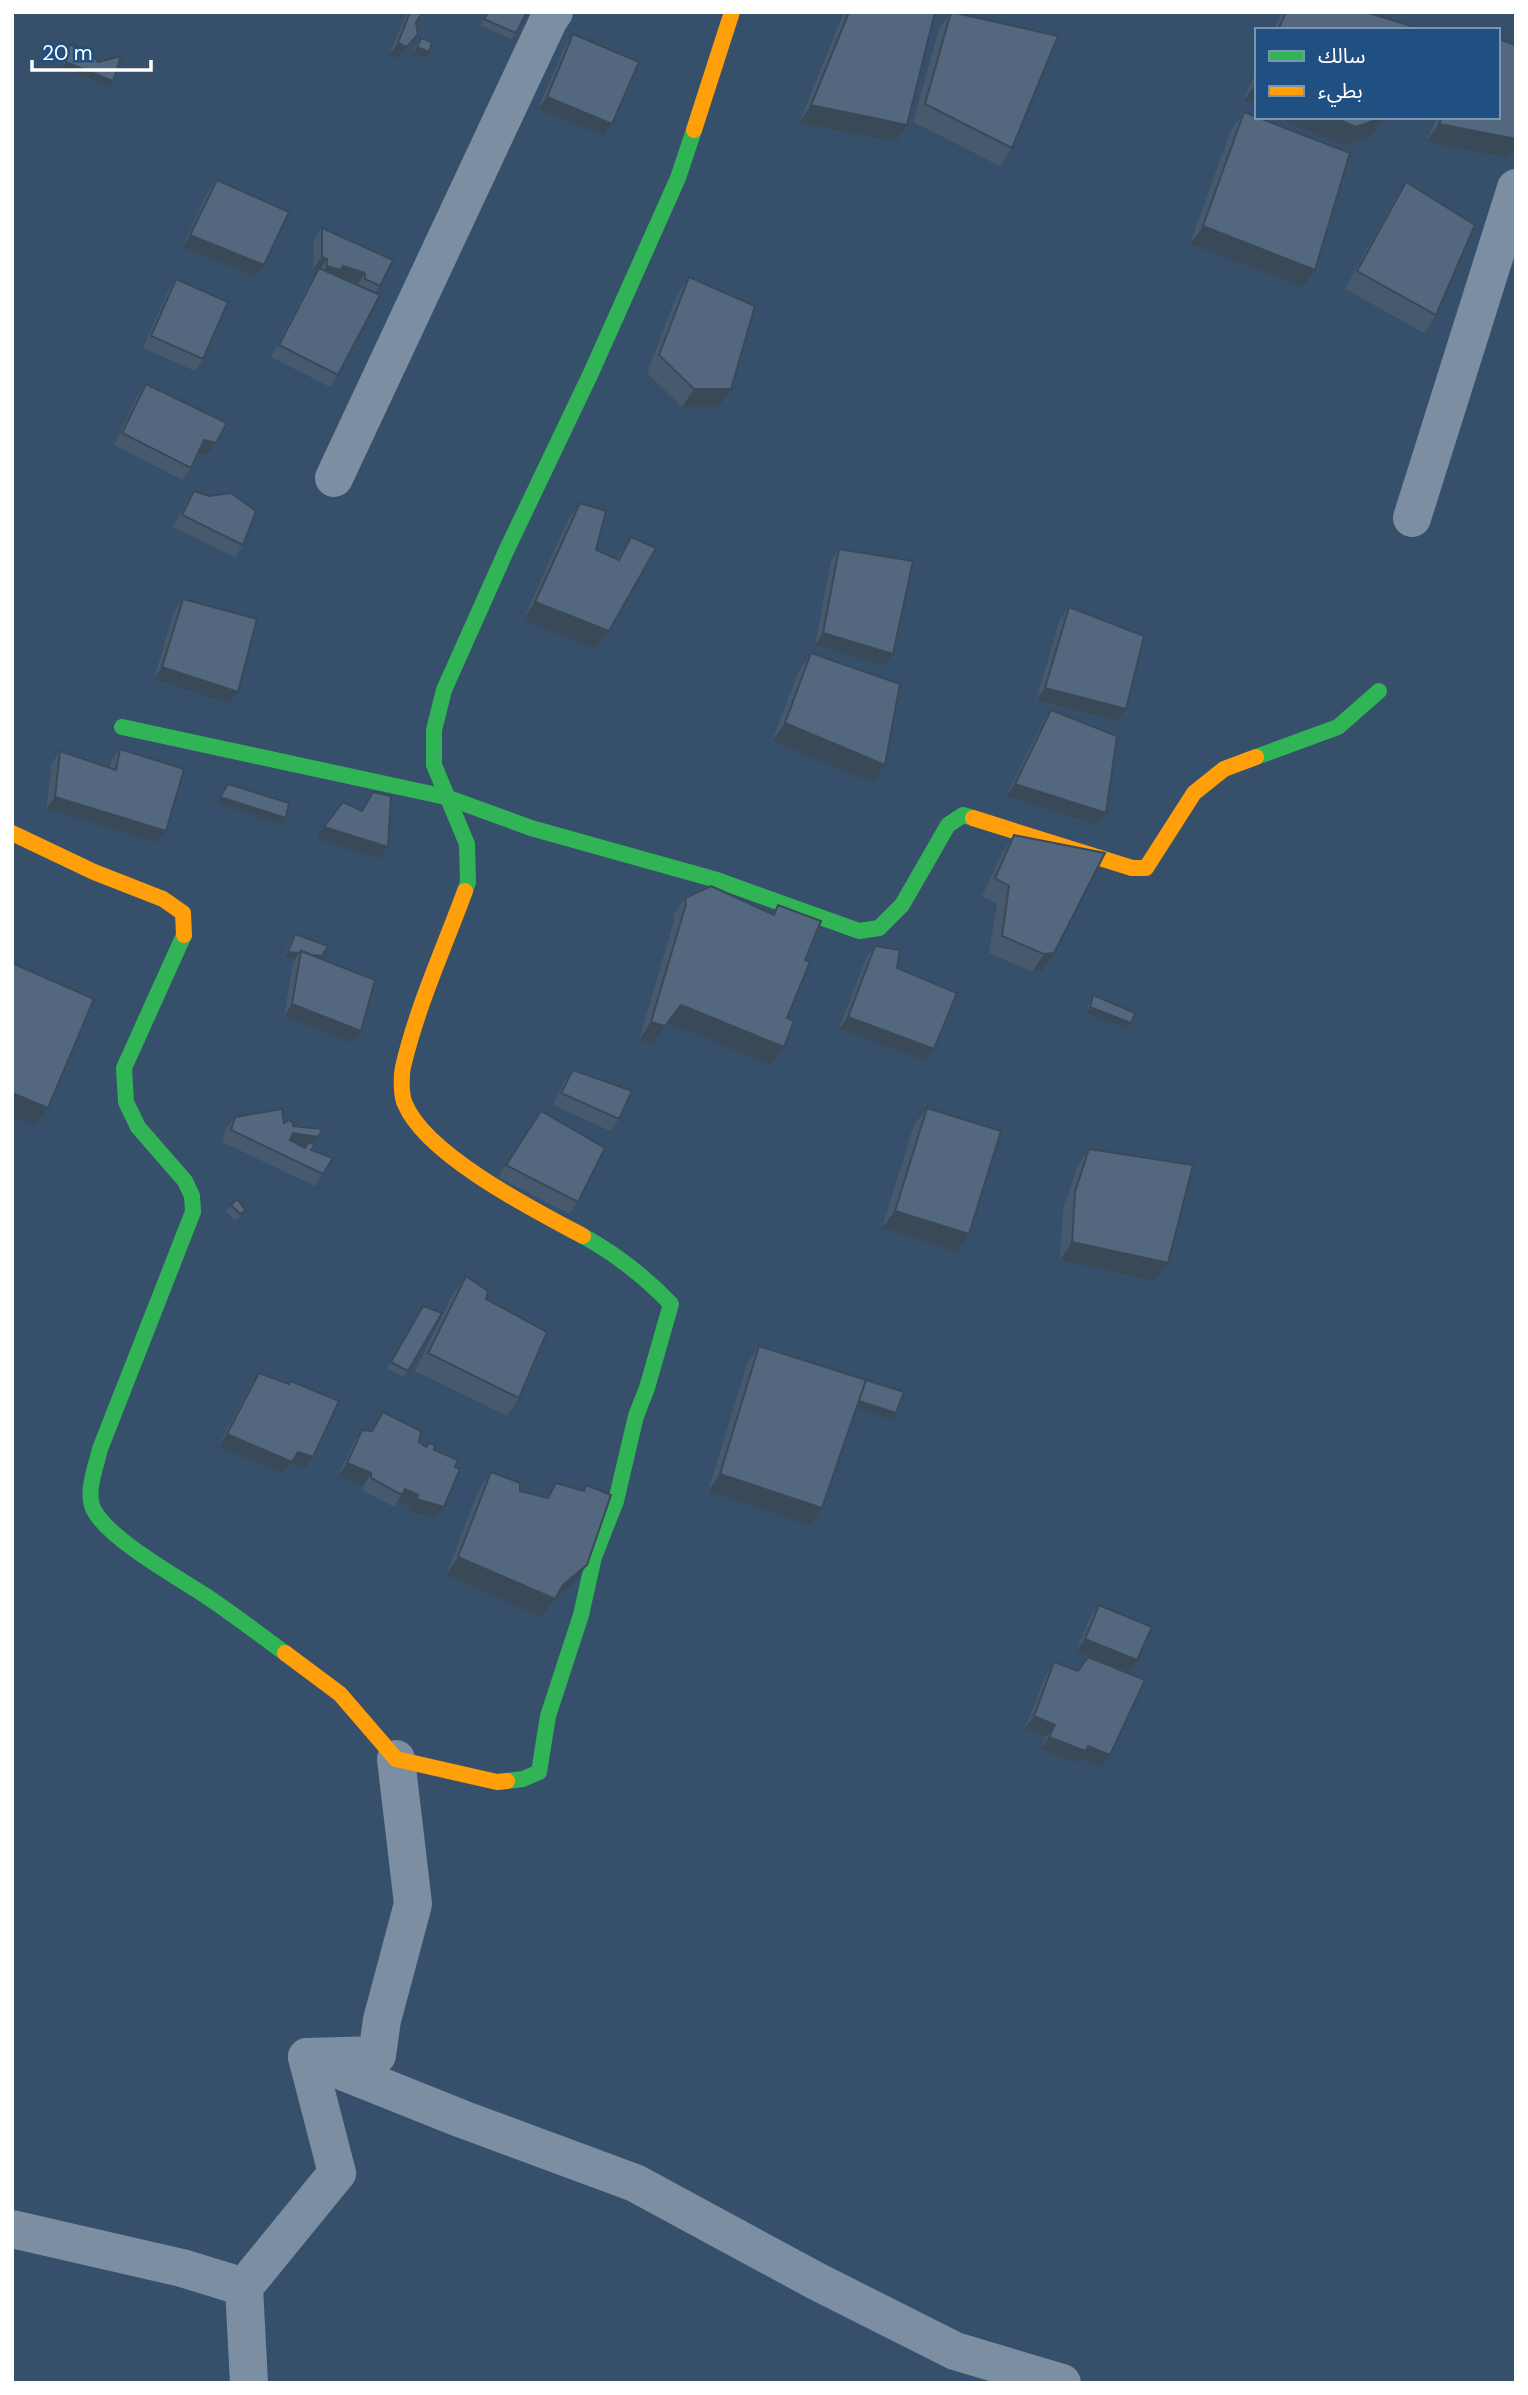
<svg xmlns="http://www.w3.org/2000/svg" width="1528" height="2395" viewBox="0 0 1528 2395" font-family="'DM Sans','Noto Sans Arabic',sans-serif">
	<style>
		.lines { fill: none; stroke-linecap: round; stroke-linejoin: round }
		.street { stroke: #7c8ea1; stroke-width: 38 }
		.fast { stroke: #30b455; stroke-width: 16 }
		.slow { stroke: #ff9f0a; stroke-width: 16 }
		.wall { fill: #47596c }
		.shaded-wall { fill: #3a4958 }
		.building { fill: #53687e; stroke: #3a4958; stroke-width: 2 }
	</style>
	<rect width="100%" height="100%" fill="#36506b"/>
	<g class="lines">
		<g class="street">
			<polyline points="334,478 549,19 554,12"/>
			<polyline points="1412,518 1516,188"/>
			<polyline points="396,1759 413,1904 382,2020 377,2055 307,2057 462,2119 635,2183 816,2281 955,2351 1062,2383"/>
			<polyline points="12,2229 182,2268 244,2287"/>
			<polyline points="249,2383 244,2287 337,2173 307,2057"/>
		</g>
		<g class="fast">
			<polyline points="122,727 446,797 531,828 717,880 859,931 879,928 902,905 948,825 963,815 973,818"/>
			<polyline points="1256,757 1338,727 1379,691"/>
			<polyline points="465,891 468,882 467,844 434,765 434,730 444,690 507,549 591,373 678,178 694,130"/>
			<path d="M184,935L124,1068L126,1102L138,1127L185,1181L192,1196L193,1212L100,1449C96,1467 84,1495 95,1512C111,1540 177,1577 206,1596C233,1614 259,1634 285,1653"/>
			<path d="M507,1781L523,1779L539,1772L548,1716L581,1615L594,1557L616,1501L636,1416L647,1388L671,1304C644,1276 616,1254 583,1236"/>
		</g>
		<g class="slow">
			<polyline points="694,130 732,12"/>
			<polyline points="973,818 1132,868 1146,868 1194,793 1224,769 1256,757"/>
			<polyline points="12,833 94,872 163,899 183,913 184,935"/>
			<path d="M465,891C444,948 417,1007 403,1067C401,1076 401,1096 405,1104C426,1155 534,1210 583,1236"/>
			<polyline points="285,1653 340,1694 396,1759 497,1782 507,1781"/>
		</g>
	</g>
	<g class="wall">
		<polygon points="407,12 423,12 416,22 410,46 398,59 389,55"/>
		<polygon points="488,12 516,33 511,39 480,25"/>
		<polygon points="844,12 935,12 895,142 799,123"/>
		<polygon points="951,12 1012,148 1000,166 913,122 939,29"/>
		<polygon points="1281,12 1366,12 1410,30 1274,30"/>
		<polygon points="573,34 612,124 604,136 538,109 565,46"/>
		<polygon points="421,38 424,58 413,54 416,44"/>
		<polygon points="69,45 113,81 109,87 62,68 65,52"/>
		<polygon points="1257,70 1257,104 1243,101"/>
		<polygon points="1244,112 1303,287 1190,244 1231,130"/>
		<polygon points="1437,117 1498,117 1508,158 1426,142"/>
		<polygon points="217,180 255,277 182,247 208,192"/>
		<polygon points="1406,182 1436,315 1424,333 1345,289 1394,200"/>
		<polygon points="322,228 380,286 375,293 338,375 330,387 271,357 311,280 317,271 313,269 314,240"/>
		<polygon points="689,277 731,389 719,407 682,407 647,373 677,295"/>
		<polygon points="176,279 203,359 195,371 143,348 168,291"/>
		<polygon points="146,384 216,443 207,455 198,453 191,468 182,480 114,445 137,397"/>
		<polygon points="194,491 243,545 235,557 173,527 186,503"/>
		<polygon points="580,503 596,550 616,559 631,537 609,631 596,649 523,620 568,520"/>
		<polygon points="839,549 884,666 815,645 831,561"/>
		<polygon points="183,599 229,704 154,679 174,611"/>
		<polygon points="1069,607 1126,709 1117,721 1036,700 1060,619"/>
		<polygon points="811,653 885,765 873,783 772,741 799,671"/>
		<polygon points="1051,710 1097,825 1006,796 1043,722"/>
		<polygon points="120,749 166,831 157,843 46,809 52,763 60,751 110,768 111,761"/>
		<polygon points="373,792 388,847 380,859 316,839 361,810"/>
		<polygon points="1014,835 1054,953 1042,971 1032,972 989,953 997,904 982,896 1002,853"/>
		<polygon points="685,898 772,914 778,905 805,960 787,1018 771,1065 668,1023 652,1044 639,1040 674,921 673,916"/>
		<polygon points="295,934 321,958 361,1031 353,1043 284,1016 293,963 295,959 283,958 291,940"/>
		<polygon points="875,946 897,968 926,1061 839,1029 866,958"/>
		<polygon points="1093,995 1131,1023 1127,1029 1086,1013 1089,1002"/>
		<polygon points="573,1070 619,1119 610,1131 553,1105 564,1082"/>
		<polygon points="927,1108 956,1252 882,1228 914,1125"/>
		<polygon points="541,1111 578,1202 569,1214 498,1177"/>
		<polygon points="235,1117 284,1123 293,1126 313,1144 311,1150 323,1174 315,1186 222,1142 226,1129"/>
		<polygon points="1089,1149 1168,1263 1155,1281 1060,1260 1063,1210 1077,1167"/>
		<polygon points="231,1205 241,1216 235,1221 226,1211"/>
		<polygon points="466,1276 486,1299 519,1398 507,1416 415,1371 453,1294"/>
		<polygon points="423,1306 408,1371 403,1377 387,1368"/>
		<polygon points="759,1346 892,1420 857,1408 822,1508 810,1526 708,1491 747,1364"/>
		<polygon points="259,1373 289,1384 291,1381 313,1457 305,1469 290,1464 283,1474 218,1446 251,1385"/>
		<polygon points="383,1412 426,1447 434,1450 435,1519 408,1511 410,1507 397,1502 394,1507 362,1490 363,1486 338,1476 354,1442 362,1430 370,1431"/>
		<polygon points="491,1472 520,1491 546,1498 556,1483 582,1491 586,1485 575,1582 553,1601 542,1617 446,1575 479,1489"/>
		<polygon points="1099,1605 1137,1660 1129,1672 1076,1651 1090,1617"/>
		<polygon points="1054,1662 1102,1767 1080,1758 1077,1763 1041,1749 1046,1737 1025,1728 1046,1675"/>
	</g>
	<g class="shaded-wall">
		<polygon points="418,34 398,59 389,55 398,43"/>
		<polygon points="417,47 429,52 424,58 413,54"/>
		<polygon points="66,62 113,81 109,87 62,68"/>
		<polygon points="1256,84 1257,84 1257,104 1243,101"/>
		<polygon points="547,97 612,124 604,136 538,109"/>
		<polygon points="811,105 907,125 895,142 799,123"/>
		<polygon points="1288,117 1385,117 1373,135 1344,145 1285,121"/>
		<polygon points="1439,124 1516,139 1516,147 1508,158 1426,142"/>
		<polygon points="1203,226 1315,270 1303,287 1190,244"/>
		<polygon points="190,235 264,265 255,277 182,247"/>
		<polygon points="322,257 327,259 319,271 313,269"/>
		<polygon points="327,266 343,266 365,273 357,285 319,278"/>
		<polygon points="694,389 731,389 719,407 682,407"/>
		<polygon points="204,440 216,443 207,455 195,452"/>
		<polygon points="535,602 609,631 596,649 523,620"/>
		<polygon points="823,633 893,654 884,666 815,645"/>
		<polygon points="162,667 238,692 229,704 154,679"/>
		<polygon points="1045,688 1126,709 1117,721 1036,700"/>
		<polygon points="785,723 885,765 873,783 772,741"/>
		<polygon points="1015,784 1106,813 1097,825 1006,796"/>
		<polygon points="55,797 166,831 157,843 46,809"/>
		<polygon points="220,797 286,818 282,825 216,803"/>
		<polygon points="324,827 388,847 380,859 316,839"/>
		<polygon points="288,952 299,953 295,959 283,958"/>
		<polygon points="1054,953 1042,971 1032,972 1044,954"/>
		<polygon points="292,1004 361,1031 353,1043 284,1016"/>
		<polygon points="681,1005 784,1047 771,1065 668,1023 652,1044 639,1040 651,1022"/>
		<polygon points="1090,1007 1131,1023 1127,1029 1086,1013"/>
		<polygon points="848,1017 934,1049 926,1061 839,1029"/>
		<polygon points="12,1093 48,1108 35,1126 12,1116"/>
		<polygon points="293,1133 318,1137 309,1149 309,1142 304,1148 284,1146"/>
		<polygon points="895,1211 969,1234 956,1252 882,1228"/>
		<polygon points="1072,1242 1168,1263 1155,1281 1060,1260"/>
		<polygon points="859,1401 896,1413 892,1420 854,1407"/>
		<polygon points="227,1434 298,1452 313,1457 305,1469 290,1464 283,1474 218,1446"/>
		<polygon points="347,1463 371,1473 363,1486 338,1476"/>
		<polygon points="720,1474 822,1508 810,1526 708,1491"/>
		<polygon points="405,1489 418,1495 410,1507 397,1502"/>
		<polygon points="416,1499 444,1507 435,1519 408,1511"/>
		<polygon points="458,1557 563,1585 587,1565 575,1582 553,1601 542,1617 446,1575"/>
		<polygon points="1085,1639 1137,1660 1129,1672 1076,1651"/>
		<polygon points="1034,1716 1055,1725 1046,1737 1025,1728"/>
		<polygon points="1049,1737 1088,1746 1110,1755 1102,1767 1080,1758 1077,1763 1041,1749"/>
	</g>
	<g class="building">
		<polygon points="410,12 423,12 416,22 418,34 407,47 398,43"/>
		<polygon points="488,12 527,12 516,33 484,19"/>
		<polygon points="849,12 935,12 907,125 811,105"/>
		<polygon points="951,12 1058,36 1012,148 925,104"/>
		<polygon points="1286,12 1366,12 1411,26 1410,30 1278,30"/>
		<polygon points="573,34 639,62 612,124 547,97"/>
		<polygon points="421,38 432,42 429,52 417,47"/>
		<polygon points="1498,39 1516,45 1516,139 1439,124 1442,117 1498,117"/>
		<polygon points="69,45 87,48 98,62 121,56 113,81 66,62"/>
		<polygon points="1244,112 1350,153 1315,270 1203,226"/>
		<polygon points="1332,117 1384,117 1356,127"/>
		<polygon points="217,180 289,212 264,265 190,235"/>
		<polygon points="1406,182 1475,225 1436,315 1357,271"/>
		<polygon points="322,228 393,260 380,286 365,279 365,273 343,266 340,270 327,266 327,259 322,257"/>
		<polygon points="319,268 380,295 338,375 279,345"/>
		<polygon points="689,277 755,306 731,389 694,389 659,355"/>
		<polygon points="176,279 228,302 203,359 151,336"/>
		<polygon points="146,384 227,423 216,443 204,440 191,468 122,433"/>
		<polygon points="194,491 209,496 231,493 256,511 243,545 182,515"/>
		<polygon points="580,503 606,511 596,550 619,560 631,537 656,548 609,631 535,602"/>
		<polygon points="839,549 913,561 893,654 823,633"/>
		<polygon points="183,599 257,619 238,692 162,667"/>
		<polygon points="1069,607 1144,636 1126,709 1045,688"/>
		<polygon points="811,653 900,684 885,765 785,723"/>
		<polygon points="1051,710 1117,736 1106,813 1015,784"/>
		<polygon points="120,749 184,769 166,831 55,797 60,751 116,770"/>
		<polygon points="228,784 289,803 286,818 220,797"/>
		<polygon points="373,792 391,796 388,847 324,827 343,802 362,811"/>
		<polygon points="1014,835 1105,853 1054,953 1044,954 1002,936 1009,886 995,878"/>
		<polygon points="711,886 774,915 778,905 821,921 805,960 810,962 787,1018 794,1021 784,1047 681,1005 665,1026 651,1022 686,904 685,898"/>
		<polygon points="295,934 328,946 322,956 312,955 301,951 299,953 288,952"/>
		<polygon points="875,946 900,950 897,968 957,993 934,1049 848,1017"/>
		<polygon points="301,951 375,980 361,1031 292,1004"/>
		<polygon points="12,963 94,999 48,1108 12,1093"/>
		<polygon points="1093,995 1135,1013 1131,1023 1090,1007"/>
		<polygon points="573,1070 632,1091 619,1119 561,1093"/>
		<polygon points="927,1108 1001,1131 969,1234 895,1211"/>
		<polygon points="282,1109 284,1123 289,1120 293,1123 293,1126 323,1129 318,1137 293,1133 290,1140 305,1148 309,1142 315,1145 311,1150 333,1158 323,1174 231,1130 235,1117"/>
		<polygon points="541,1111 605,1148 578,1202 506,1165"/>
		<polygon points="1089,1149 1193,1165 1168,1263 1072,1242 1075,1192"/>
		<polygon points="237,1199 246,1210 240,1214 231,1205"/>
		<polygon points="466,1276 488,1291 486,1299 547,1332 519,1398 428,1353"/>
		<polygon points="423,1306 442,1313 408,1371 391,1362"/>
		<polygon points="759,1346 866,1380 822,1508 720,1474"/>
		<polygon points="259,1373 289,1384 291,1381 339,1401 313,1457 298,1452 292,1462 227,1434"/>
		<polygon points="866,1380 904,1392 896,1413 859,1401"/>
		<polygon points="383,1412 421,1431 419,1442 426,1447 430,1443 435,1445 434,1450 458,1460 455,1467 460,1469 444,1507 416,1499 418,1495 405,1489 402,1495 371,1478 371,1473 347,1463 362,1430 372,1431"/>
		<polygon points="491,1472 520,1483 520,1491 548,1498 556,1483 584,1491 586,1485 611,1495 587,1565 563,1585 555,1599 458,1557"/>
		<polygon points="1099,1605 1152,1627 1137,1660 1085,1639"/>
		<polygon points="1088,1657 1145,1680 1110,1755 1088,1746 1085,1751 1049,1737 1055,1725 1034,1716 1054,1662 1078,1671"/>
	</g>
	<rect width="1528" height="2395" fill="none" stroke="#ffffff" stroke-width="28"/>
	<rect x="1255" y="28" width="245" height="91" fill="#204f81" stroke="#7995b3" stroke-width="2"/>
	<rect x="1269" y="51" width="35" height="10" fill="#30b455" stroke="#7995b3" stroke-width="2"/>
	<text x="1318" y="63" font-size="21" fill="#ffffff">سالك</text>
	<rect x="1269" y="86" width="35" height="10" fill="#ff9f0a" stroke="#7995b3" stroke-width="2"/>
	<text x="1318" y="98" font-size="21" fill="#ffffff">بطيء</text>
	<path d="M32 60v10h119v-10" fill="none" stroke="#ffffff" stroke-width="3.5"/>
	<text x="42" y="60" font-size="21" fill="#ffffff" stroke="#204f81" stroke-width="5" paint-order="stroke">20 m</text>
</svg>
